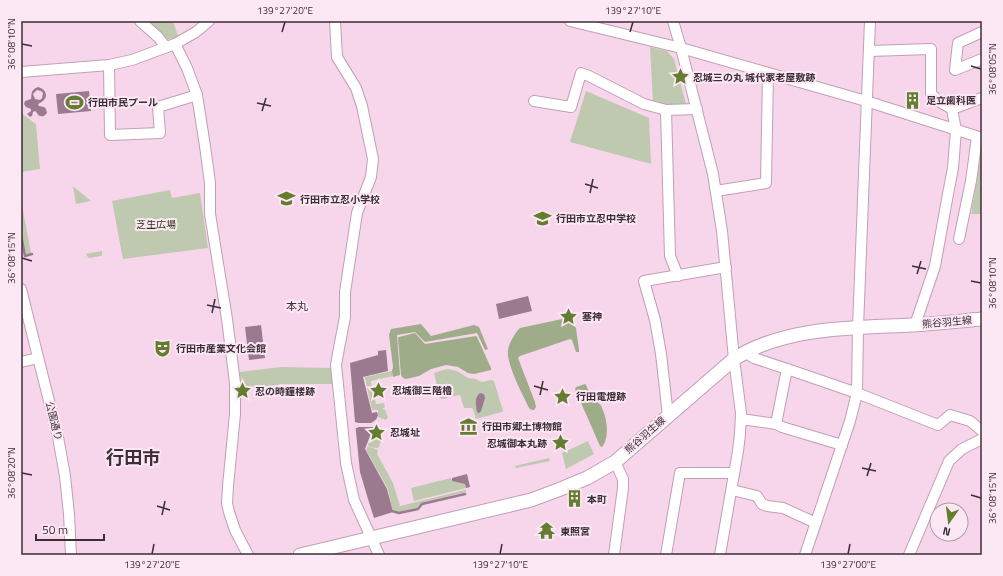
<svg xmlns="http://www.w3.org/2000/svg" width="1003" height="576" viewBox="0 0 1003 576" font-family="'Titillium Web','Noto Sans JP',sans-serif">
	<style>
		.green { fill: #bfc9af }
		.forest { fill: #9fac89 }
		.water { fill: #9b7a90; fill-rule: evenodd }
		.pier { fill: #f7d6eb }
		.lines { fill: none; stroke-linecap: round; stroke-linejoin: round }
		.stream { stroke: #9b7a90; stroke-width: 2.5 }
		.minor-casing { stroke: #c0a0b4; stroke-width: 12 }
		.major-casing { stroke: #c0a0b4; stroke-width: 15 }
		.minor { stroke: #fff; stroke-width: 10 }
		.major { stroke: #fff; stroke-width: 13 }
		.ticks { fill: none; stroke: #3b2e37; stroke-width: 1.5 }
		.labels { text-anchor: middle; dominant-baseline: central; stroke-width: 4; stroke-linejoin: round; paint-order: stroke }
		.poi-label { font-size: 10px; font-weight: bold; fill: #3b2e37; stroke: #fce7f4; text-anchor: start }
		.park-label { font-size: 10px; fill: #273308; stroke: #fce7f4 }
		.street-label { font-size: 10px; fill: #3b2e37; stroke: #fce7f4 }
		.neighbourhood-label { font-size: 11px; fill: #3b2e37; stroke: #fce7f4 }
		.town-label { font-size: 18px; font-weight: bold; fill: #3b2e37; stroke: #fce7f4 }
		.neatline { fill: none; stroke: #3b2e37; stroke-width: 1.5 }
		.ticks-label { font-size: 10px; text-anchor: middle; fill: #3b2e37 }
	</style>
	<rect width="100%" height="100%" fill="#f7d6eb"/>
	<g class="green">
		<polygon points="146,21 173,21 178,36 168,40"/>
		<polygon points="650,47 667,51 674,59 686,104 664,104 653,102"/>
		<polygon points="586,91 649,118 651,164 570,142"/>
		<polygon points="21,113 36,124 40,169 21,172"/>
		<polygon points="981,155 982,155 982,214 971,214"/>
		<polygon points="73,187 74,187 91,201 76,204"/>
		<polygon points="170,190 172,198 200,193 208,248 123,259 112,201"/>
		<polygon points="21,200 31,253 26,255 21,231"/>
		<polygon points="102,251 102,255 101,256 89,258 87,256 86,254"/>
		<polygon points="281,367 332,368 333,384 279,384 278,385 241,389 240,372"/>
		<polygon points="448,369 457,371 468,378 476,379 479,381 482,382 491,380 494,381 503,411 502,412 476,419 473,409 471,408 464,408 460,395 442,399 440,398 434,373 443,370"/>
		<polygon points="392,371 393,372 393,376 371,381 371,383 376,404 377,404 384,403 385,407 382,409 385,410 388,417 386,420 378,417 378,410 372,410 365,378 365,377"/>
		<polygon points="373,433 381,435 382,437 379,447 377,448 370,447 378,450 377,454 393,483 400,506 465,490 466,490 466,492 422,503 417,508 399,512 392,509 388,489 366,450 367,447 370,447 368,445"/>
		<polygon points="588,441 594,454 566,469 562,453"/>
		<polygon points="549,458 550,461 516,468 515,466"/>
		<polygon points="451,478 452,481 465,484 466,488 414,501 411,488"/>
	</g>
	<g class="forest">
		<path d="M562,319L574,324L576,328L579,350V352H576L572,340L570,339L520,356L518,358L535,402L536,407L534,410H532L529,408C523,395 506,364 508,350C509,343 515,333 520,328Z"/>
		<polygon points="421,324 431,336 474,325 479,327 488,349 485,350 477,333 425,342 415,332 397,335 400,375 393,377 393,375 392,371 393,367 389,335 391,329"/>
		<polygon points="415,333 425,344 476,336 477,337 491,368 491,370 474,374 468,373 458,367 446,365 431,369 419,376 406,379 403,378 401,375 398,338 399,337"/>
		<path d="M585,384L586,385C588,390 591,395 594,399C597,402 601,404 602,408C607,418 610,438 602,447L600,446L575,389L576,387Z"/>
	</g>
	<g class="water">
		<path d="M38,87C44,88 49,95 44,100C42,102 40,103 38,104L39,106L44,107L46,109L47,113L44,116C37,117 39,114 35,111L33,112L32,116L30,117L27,114L31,111V109L26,107L24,104L25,101L31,99C32,92 31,90 38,87ZM37,90L41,91L43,93L42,98L40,100L35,99L33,94Z"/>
		<polygon points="89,91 91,111 58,114 56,94"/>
		<polygon points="528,296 532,311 499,319 496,304"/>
		<polygon points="261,325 265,358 249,360 245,327"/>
		<polygon points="386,350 388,371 363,377 372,413 377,412 378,415 365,449 387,489 393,512 374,518 368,499 360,472 355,422 350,363 378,355 378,351"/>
		<path d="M480,393L484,394L485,398L481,411L479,413L477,412C476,405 474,398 480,393Z"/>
		<polygon points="467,474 470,487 466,488 465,484 452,481 452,478"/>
	</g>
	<polygon class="pier" points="377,419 375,428 374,427 359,427 354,429 354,422 359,423 371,423"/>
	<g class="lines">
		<g class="stream">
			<polyline points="21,235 25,256 32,254"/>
			<polyline points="392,511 399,513 418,509 422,504 465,494"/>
		</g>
		<defs>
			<g id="minor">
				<polyline points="140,21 158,37 166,47"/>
				<polyline points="335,21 337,57 356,88 362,106 373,159 371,177 357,213 345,292 345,317 339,348 336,365 346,463 354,500 379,555"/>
				<polyline points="570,21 681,48 866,101 982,138"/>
				<polyline points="673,21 681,48 713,174 722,231 734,359 741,413 740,434 738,451 720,555"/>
				<polyline points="982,32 958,43 955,70 982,59"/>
				<polyline points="175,44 187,68 197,95 205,146 210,183 210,214 227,319 235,383 235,414 228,486 227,503 229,512 235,530 248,555"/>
				<polyline points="869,51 931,49 931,94 940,102 952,109"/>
				<polyline points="109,65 110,135 160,133 158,107 197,95"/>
				<polyline points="21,72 109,65 132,60 175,44 196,32 209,21"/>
				<polyline points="534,101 571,107 581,73 589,76 644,104 666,110 697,109"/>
				<polyline points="666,110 670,256 678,276"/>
				<polyline points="716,191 766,183 768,73"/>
				<polyline points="959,239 971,181 977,137"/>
				<polyline points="21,289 58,437 65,476 69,514 71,555"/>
				<polyline points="915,325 935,266 948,194 953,168 956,130 952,109 982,98"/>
				<polyline points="745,352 754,358 796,372 857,393 938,425 950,415 970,421 982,431"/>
				<polyline points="21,362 38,358"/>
				<polyline points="668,416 661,354 655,320 644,281 726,267"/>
				<polyline points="741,419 776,424 782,427 842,445"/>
				<polyline points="776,424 787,369"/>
				<polyline points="732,490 757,496 762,504 767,506 783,508 816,523"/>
				<polyline points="614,555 623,488 623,479 615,462"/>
				<polyline points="666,555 680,473 734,473"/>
				<polyline points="805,555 850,421 857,393 858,327 870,21"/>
				<polyline points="909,555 949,461 962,449 982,439"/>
			</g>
			<path id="major" d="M300,555L531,500L558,490L587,478L615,462L734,359C785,326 855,328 912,325C935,324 959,321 982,319"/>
		</defs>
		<use href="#minor" class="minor-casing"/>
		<use href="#major" class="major-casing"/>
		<use href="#minor" class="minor"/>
		<use href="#major" class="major"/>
	</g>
	<path class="ticks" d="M282,32L285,22M630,32L633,22M22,44L32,46M971,66L981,69M257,103L271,106M262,111L266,98M585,184L598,188M590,193L593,179M22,258L32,261M912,266L926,269M917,274L921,261M971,281L981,283M207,305L221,308M212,313L215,299M534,386L548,390M540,395L543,381M862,468L876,471M22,473L32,475M867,476L871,463M971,495L981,498M157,506L170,510M162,515L165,501M152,554L154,544M500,554L502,544M848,554L850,544"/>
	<defs>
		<symbol id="sight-bare" viewBox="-9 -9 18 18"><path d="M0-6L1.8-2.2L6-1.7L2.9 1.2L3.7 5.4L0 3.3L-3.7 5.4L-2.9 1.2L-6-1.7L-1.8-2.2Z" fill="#657d2f" stroke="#fce7f4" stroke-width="2.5" paint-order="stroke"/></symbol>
		<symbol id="building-bare" viewBox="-9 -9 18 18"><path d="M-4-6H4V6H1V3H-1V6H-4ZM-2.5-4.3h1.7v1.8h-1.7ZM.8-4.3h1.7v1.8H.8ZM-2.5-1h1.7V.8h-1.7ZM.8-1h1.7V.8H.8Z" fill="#657d2f" stroke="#fce7f4" stroke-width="2.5" paint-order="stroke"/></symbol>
		<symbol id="stadium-bare" viewBox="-9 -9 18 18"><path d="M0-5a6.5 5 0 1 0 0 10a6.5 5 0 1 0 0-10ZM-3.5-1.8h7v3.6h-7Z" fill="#657d2f" stroke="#fce7f4" stroke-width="2.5" paint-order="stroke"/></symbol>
		<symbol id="school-bare" viewBox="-9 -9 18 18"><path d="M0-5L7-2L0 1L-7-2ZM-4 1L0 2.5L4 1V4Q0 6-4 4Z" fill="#657d2f" stroke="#fce7f4" stroke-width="2.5" paint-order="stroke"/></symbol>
		<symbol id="theatre-bare" viewBox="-9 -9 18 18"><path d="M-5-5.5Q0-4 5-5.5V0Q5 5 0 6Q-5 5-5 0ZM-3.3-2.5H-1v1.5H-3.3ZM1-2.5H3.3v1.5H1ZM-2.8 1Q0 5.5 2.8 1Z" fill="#657d2f" stroke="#fce7f4" stroke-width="2.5" paint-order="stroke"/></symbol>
		<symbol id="museum-bare" viewBox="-9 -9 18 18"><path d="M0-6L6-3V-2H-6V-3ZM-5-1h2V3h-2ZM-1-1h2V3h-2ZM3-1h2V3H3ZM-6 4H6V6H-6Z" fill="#657d2f" stroke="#fce7f4" stroke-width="2.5" paint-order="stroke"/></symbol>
		<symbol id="temple-bare" viewBox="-9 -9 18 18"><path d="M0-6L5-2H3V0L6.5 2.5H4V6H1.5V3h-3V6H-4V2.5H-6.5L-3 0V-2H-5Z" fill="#657d2f" stroke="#fce7f4" stroke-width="2.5" paint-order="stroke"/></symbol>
	</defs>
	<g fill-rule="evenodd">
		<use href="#sight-bare" x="668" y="64" width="25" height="25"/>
		<use href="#building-bare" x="900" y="88" width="25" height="25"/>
		<use href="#stadium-bare" x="62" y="90" width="25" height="25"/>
		<use href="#school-bare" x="274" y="186" width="25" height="25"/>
		<use href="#school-bare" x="530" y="206" width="25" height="25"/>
		<use href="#sight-bare" x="556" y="304" width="25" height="25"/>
		<use href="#theatre-bare" x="150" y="336" width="25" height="25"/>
		<use href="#sight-bare" x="366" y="378" width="25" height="25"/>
		<use href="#sight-bare" x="230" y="378" width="25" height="25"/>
		<use href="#sight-bare" x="550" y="384" width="25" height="25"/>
		<use href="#museum-bare" x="456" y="414" width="25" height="25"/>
		<use href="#sight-bare" x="364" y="420" width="25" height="25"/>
		<use href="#sight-bare" x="548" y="430" width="25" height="25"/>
		<use href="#building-bare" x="562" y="486" width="25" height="25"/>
		<use href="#temple-bare" x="534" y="518" width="25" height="25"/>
	</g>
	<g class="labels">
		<g class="poi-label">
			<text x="693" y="77">忍城三の丸 城代家老屋敷跡</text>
			<text x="926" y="100">足立歯科医</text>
			<text x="88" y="102">行田市民プール</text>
			<text x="300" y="199">行田市立忍小学校</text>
			<text x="556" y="218">行田市立忍中学校</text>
			<text x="582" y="316">塞神</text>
			<text x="176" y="348">行田市産業文化会館</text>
			<text x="392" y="390">忍城御三階櫓</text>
			<text x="255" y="391">忍の時鐘楼跡</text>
			<text x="576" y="396">行田電燈跡</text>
			<text x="482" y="426">行田市郷土博物館</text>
			<text x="390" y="432">忍城址</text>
			<text x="547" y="443" text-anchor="end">忍城御本丸跡</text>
			<text x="587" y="499">本町</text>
			<text x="560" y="531">東照宮</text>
		</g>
		<g class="park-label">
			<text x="156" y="224">芝生広場</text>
		</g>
		<g class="street-label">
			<text transform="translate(947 322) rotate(-5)">熊谷羽生線</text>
			<text transform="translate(54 421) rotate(76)">公園通り</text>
			<text transform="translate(645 435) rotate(-41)">熊谷羽生線</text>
		</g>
		<g class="neighbourhood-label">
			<text x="297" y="306">本丸</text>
		</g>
		<g class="town-label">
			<text x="133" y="457">行田市</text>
		</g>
	</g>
	<rect width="1003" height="576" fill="none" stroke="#fce7f4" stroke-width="44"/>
	<g transform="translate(949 522) rotate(194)"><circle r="19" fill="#fce7f4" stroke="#af9da8"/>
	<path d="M0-3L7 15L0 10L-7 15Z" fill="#657d2f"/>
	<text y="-6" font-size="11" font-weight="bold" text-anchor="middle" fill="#3b2e37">N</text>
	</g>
	<path d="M36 534v6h68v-6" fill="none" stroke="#3b2e37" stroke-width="2"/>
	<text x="42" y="534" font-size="12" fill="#3b2e37" stroke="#fce7f4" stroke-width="3" paint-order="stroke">50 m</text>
	<rect x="22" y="22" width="959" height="532" class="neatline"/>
	<g class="ticks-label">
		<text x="285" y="14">139°27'20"E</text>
		<text x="633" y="14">139°27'10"E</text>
		<text transform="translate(11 44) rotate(-90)" y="4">36°08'10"N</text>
		<text transform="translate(992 69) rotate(-90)" y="4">36°08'05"N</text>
		<text transform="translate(11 258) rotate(-90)" y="4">36°08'15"N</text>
		<text transform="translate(992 283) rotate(-90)" y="4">36°08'10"N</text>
		<text transform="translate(11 473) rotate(-90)" y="4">36°08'20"N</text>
		<text transform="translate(992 498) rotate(-90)" y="4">36°08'15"N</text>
		<text x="152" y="568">139°27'20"E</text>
		<text x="500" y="568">139°27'10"E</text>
		<text x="848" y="568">139°27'00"E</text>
	</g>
</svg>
